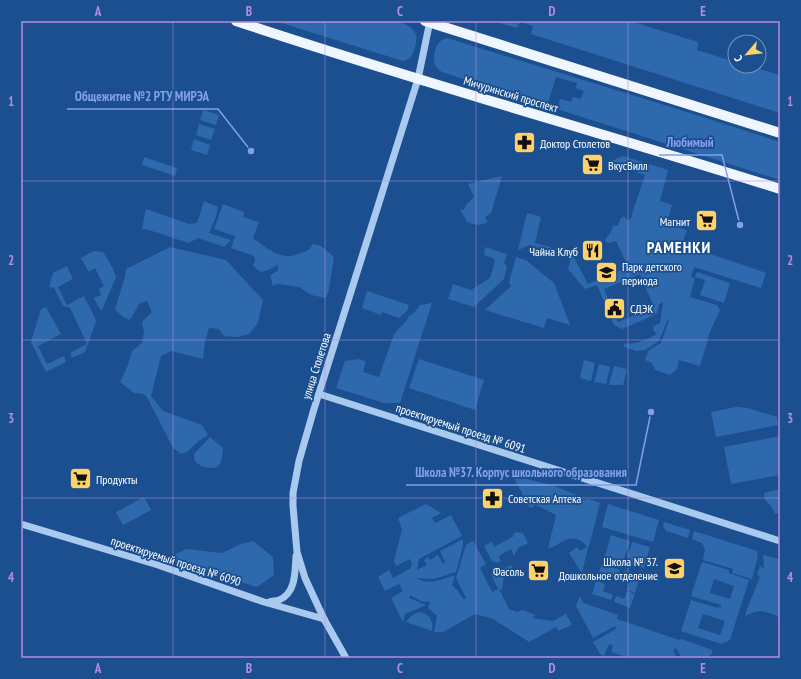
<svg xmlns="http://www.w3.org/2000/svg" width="801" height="679" viewBox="0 0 801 679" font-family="'PT Sans Narrow',sans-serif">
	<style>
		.green { fill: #2e69ad; fill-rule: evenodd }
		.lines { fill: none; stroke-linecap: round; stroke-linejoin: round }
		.minor { stroke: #a9c9ee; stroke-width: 7 }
		.major { stroke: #f0f6ff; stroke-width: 10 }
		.grid { fill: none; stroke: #b68bdc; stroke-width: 1; stroke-opacity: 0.55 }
		.labels { text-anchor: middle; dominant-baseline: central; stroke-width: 3.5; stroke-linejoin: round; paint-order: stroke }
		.street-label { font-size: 12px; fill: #fff; stroke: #1b4f8f }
		.poi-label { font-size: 12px; fill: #fff; stroke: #1b4f8f; text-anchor: start }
		.district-label { font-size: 16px; font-weight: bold; letter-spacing: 1px; fill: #fff; stroke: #1b4f8f }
		.leader { fill: none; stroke: #839eea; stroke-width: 1.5 }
		.callout-dot { fill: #839eea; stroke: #1b4f8f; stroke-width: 1.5 }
		.callout-label { font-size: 13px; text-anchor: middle; font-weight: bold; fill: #839eea; stroke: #1b4f8f; stroke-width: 3.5; stroke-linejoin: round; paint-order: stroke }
		.neatline { fill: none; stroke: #b68bdc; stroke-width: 1.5 }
		.grid-label { font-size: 13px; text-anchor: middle; font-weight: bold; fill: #b68bdc }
	</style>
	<rect width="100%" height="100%" fill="#1b4f8f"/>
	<g class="green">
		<path d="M275,21H396C404,24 413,26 416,35C418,40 413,56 409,59C407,60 406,60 403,61Z"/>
		<polygon points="492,21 630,21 698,42 697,50 735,62 735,66 749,66 780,75 780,113 531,34 533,26 520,22 517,28"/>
		<path d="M447,38L690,113L780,142V180L557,109L560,99L571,102L573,97L581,99L584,91L576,88L577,83L556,77L547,106L442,72C438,69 435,67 434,62C433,53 437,39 447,38Z"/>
		<polygon points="203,110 219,115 216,125 200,120"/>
		<polygon points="199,124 215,129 211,140 196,135"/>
		<polygon points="194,139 210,145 207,155 191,150"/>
		<path d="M623,156L668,170L660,201L672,205L667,224L687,230L682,244L766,273L761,288L694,267L691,277L695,279L690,297L717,305L720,310L710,332L700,366L679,360L677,369L670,375L655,370L652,363L645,360L648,351L661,343L669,320L667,321L659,341L645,350L636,351L624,347V343C633,346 648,339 657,334L653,330L654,326L660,323L663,302L659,304L657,314L622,329L614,325L597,285L585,289L568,269L572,254L588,284L610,275L619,271L629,269L616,241L607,243L605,240L610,233L614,225L618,226L620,219L624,216L627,220L631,219L633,211L645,175L607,163ZM640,274L654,307L618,322L604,289Z"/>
		<polygon points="144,157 177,168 175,176 142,165"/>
		<path d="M502,176L491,213L485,217L488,222C480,226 475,225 467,222L460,209L464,210L466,205L474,197L468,184Z"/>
		<polygon points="204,201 218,207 216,217 209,233 231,240 224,247 199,238 188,243 146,229 142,229 146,209 189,224 197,223"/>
		<path d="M223,204L244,212L243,217L259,222L253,238C268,249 282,262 301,253C308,251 309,250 313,244L321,246L334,257L329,289L326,298L311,295L299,287L278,284L273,286L270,276L278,270V265L268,270L261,272L253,266L255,260L254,256L231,248L235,236L214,229Z"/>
		<polygon points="527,213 541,217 535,243 557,249 554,253 530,245 518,250"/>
		<polygon points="170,247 226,260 263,300 258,323 249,334 237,337 224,336 219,329 209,328 205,342 203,359 171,351 161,356 151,396 163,411 202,425 208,435 200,440 187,452 181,454 173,448 147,397 144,394 134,393 120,382 128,365 132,351 142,343 144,331 142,322 152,312 147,301 139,304 130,320 123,317 115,309 125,277 126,269"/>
		<polygon points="485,247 507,254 504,263 507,267 504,279 474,307 448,299 453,284 471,290 490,278 495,261 493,258 484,255"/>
		<polygon points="94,251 103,252 112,267 116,277 102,310 99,308 94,298 101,295 99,289 104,286 95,268 89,272 81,258"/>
		<polygon points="516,257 526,260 554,283 570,325 547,318 544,328 485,310 511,286 509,282"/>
		<polygon points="67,266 73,279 58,287 67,305 84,296 95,318 96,322 85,352 72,358 70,353 87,344 70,308 63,306 54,288 49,287 53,273"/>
		<polygon points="697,272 730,283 724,303 700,295 705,280 695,277"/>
		<polygon points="367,291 409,305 407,311 399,318 382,312 381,315 362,308"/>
		<polygon points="432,303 400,403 384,403 336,388 345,361 358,359 366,361 363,372 379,377 394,334 407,320 409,316 415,312 420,305"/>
		<polygon points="46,307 61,334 38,346 47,364 64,356 66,362 46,372 31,342 41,309"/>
		<polygon points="419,359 484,380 475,410 409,388"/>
		<polygon points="584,360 595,363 591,381 580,378"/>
		<polygon points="599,364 610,367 606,384 594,382"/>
		<polygon points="614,366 627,369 623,385 609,385"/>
		<polygon points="736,407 748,408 777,417 778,425 716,437 711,412"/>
		<polygon points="780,436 780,475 731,484 724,447"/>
		<path d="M210,437L223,448C222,453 223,463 218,466C213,470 201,467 197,463C194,460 194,457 194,454Z"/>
		<path d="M502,472L557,487L584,498L575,501L589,499L600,503L590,543L588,547L582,573L569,553L577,547L580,551L587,547C581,538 572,536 562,542C557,544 554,548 548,548L556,515L536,505L530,508L513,476L506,479Z"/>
		<polygon points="780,489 780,513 775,514 771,506 765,500 764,493"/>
		<polygon points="144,497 151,510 123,525 116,512"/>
		<path d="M426,504L441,513L432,518L435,523L451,515L462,536L419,559L417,570L427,565L424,560L428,557L430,560L438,555L443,564L445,562L440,551L463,539V546L456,572L434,579L416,578C428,586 443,579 455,575L452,585L458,591L463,599L466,598L456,578L466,545L473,541L486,564L480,568L492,592L498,589L491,574L509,566H512V569L504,574L502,590L499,589L509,609L517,612L523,610L536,615L532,618L553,621L566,614L572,625L558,631L556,627L529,642L493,619L475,614L443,632H434L437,616L428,608L430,602L421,601L410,595L409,598L426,605L405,614L403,622L391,598L403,591L399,584L385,591L378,577L389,570L393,578L410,569L412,563L410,559L396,566L394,561L402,529L398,518Z"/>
		<polygon points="608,504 659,520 653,542 602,527"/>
		<polygon points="664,522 690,530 688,538 666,531 663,526"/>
		<polygon points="694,531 757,551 758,556 752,579 732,573 733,569 703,560 705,549 702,543 692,539"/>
		<polygon points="517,532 523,533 528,543 518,548 514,556 511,549 499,556 501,561 497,563 492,561 484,546 492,542 494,547 514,536 513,534"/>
		<polygon points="611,535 630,541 623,562 605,557"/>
		<polygon points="253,541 273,557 274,575 257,587 166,559 186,549 222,553 241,544"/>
		<polygon points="632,542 650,547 644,568 626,563"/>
		<path d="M763,555L780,559V617C765,612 759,607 745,617L747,609L760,577L757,574L760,566L764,569Z"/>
		<path d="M702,562L729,570V573L749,580L730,640L721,644L681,631L691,600L718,608L719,607H721V605L691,596ZM714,579L734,586L730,599L710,593ZM703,614L725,621L720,635L698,628Z"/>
		<polygon points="602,564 620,570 618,578 608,575 606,580 597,577"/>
		<polygon points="624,571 640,577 635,593 627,590 630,582 621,579"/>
		<polygon points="596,581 605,584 603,591 613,595 611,600 592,594"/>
		<polygon points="627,591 635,594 630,608 614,602 616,596 624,599"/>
		<polygon points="580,596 583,603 618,615 617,619 679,640 682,639 712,650 712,654 706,658 682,658 676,648 673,650 677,658 643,658 643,657 639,656 638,658 629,658 611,652 613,646 609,644 606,651 604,656 600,654 593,642 616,629 615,626 593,638 576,606"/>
		<path d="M419,612C429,613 434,621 432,631L406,622L411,616Z"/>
	</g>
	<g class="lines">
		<g class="minor">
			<polyline points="319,394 780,541"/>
			<polyline points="21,524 158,565 264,602 324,619"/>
			<path d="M269,602C272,601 276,601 279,600C296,593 295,572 296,556"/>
			<polyline points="346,658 324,619 305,578 297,552 293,506 293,493 299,461 314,409 418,79 430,21"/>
		</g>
		<g class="major">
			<path d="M236,21C416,81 599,132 780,189"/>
			<polyline points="425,21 780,133"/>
		</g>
	</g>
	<path class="grid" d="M173,21V658M325,21V658M476,21V658M628,21V658M21,181H780M21,340H780M21,498H780"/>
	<defs>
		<symbol id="pharmacy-square" viewBox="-11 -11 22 22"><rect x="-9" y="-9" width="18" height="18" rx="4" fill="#ffd166" stroke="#1b4f8f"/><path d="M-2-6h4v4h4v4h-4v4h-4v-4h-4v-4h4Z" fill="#111"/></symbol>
		<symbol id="supermarket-square" viewBox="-11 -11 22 22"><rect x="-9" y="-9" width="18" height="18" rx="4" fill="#ffd166" stroke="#1b4f8f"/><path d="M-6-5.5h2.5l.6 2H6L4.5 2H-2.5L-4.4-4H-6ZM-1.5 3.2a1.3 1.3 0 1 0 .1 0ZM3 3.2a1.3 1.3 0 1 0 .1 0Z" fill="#111"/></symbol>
		<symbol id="restaurant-square" viewBox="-11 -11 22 22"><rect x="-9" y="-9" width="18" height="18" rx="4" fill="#ffd166" stroke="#1b4f8f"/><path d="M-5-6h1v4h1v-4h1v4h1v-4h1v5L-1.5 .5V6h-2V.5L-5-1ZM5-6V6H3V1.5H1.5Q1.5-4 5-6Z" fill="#111"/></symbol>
		<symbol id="school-square" viewBox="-11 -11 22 22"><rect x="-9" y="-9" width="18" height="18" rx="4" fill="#ffd166" stroke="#1b4f8f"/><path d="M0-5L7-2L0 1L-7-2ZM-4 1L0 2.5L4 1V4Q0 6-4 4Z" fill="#111"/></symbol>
		<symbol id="civic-square" viewBox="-11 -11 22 22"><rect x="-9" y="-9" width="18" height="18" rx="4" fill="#ffd166" stroke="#1b4f8f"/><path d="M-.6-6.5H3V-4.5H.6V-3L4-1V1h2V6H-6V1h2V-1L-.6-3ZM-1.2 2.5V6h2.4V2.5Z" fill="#111"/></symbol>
	</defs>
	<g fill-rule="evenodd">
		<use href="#pharmacy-square" x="512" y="130" width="25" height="25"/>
		<use href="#supermarket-square" x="580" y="152" width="25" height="25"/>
		<use href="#supermarket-square" x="694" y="208" width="25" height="25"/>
		<use href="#restaurant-square" x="580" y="238" width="25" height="25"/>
		<use href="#school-square" x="594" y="260" width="25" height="25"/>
		<use href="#civic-square" x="602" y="296" width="25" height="25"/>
		<use href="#supermarket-square" x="68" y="466" width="25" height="25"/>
		<use href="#pharmacy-square" x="480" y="486" width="25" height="25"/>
		<use href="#school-square" x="662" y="556" width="25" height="25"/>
		<use href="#supermarket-square" x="526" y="558" width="25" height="25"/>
	</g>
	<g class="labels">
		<g class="street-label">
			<text transform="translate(511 94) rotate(17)">Мичуринский проспект</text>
			<text transform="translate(316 366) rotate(-72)">улица Столетова</text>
			<text transform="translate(461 428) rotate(18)">проектируемый проезд № 6091</text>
			<text transform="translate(176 561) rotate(18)">проектируемый проезд № 6090</text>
		</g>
		<g class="poi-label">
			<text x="540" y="143">Доктор Столетов</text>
			<text x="608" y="165">ВкусВилл</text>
			<text x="690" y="221" text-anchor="end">Магнит</text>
			<text x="578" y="251" text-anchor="end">Чайна Клуб</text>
			<text x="622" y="266">Парк детского<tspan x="622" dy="14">периода</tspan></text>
			<text x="630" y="308">СДЭК</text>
			<text x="96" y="479">Продукты</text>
			<text x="508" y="498">Советская Аптека</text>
			<text x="658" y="561" text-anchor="end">Школа № 37.<tspan x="658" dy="14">Дошкольное отделение</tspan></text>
			<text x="524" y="571" text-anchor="end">Фасоль</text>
		</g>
		<g class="district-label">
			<text x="679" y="247">РАМЕНКИ</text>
		</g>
	</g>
	<path class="leader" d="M251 151L218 109H67M740 225L722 155H659M651 412L636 485H406"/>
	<g class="callout-dot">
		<circle cx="251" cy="151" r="4"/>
		<circle cx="740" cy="225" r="4"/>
		<circle cx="651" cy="412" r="4"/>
	</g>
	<g class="callout-label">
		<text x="142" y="101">Общежитие №2 РТУ МИРЭА</text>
		<text x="690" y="147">Любимый</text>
		<text x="521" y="477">Школа №37. Корпус школьного образования</text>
	</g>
	<rect width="801" height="679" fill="none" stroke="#1b4f8f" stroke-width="44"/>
	<g transform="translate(747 54) rotate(242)"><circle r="19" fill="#1b4f8f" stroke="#7695bc"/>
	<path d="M0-3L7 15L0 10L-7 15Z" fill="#ffd166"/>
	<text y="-6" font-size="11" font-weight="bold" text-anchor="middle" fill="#ffffff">С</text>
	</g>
	<rect x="22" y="22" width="757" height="635" class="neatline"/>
	<g class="grid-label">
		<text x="98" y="16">A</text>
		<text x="249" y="16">B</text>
		<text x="400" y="16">C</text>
		<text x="552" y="16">D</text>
		<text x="703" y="16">E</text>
		<text x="11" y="106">1</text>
		<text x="790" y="106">1</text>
		<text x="11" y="265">2</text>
		<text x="790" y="265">2</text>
		<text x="11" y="423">3</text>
		<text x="790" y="423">3</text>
		<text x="11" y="582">4</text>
		<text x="790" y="582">4</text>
		<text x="98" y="673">A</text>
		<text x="249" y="673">B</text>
		<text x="400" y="673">C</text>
		<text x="552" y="673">D</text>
		<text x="703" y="673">E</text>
	</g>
</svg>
